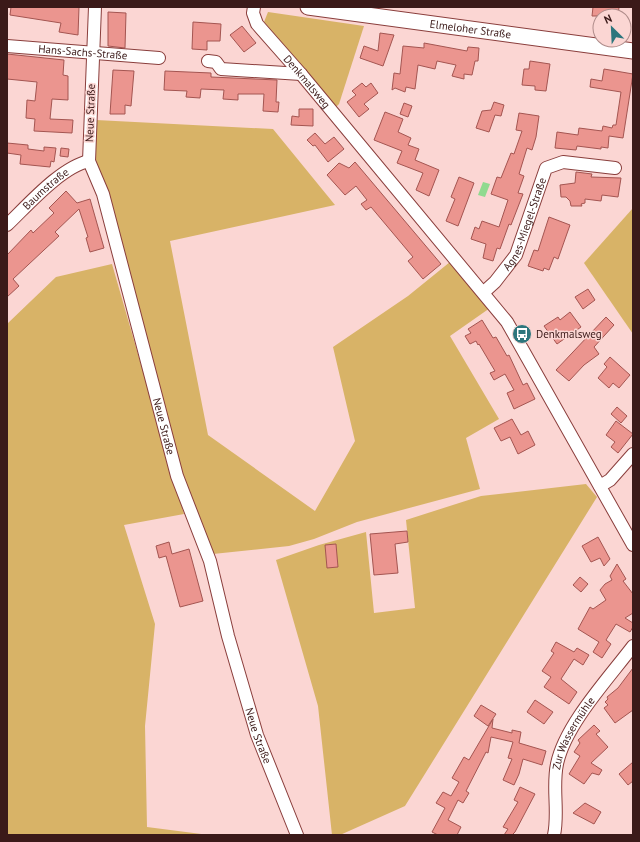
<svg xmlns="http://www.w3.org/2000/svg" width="640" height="842" viewBox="0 0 640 842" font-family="'PT Sans',sans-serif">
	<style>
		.green { fill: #d8b367 }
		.water { fill: #90da8f }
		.building { fill: #eb958f; stroke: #a45551 }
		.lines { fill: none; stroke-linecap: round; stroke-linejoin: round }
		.minor-casing { stroke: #8a3e3c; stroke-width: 14 }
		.tertiary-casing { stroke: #8a3e3c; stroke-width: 17 }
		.minor { stroke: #fff; stroke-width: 12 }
		.tertiary { stroke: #fff; stroke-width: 15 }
		.labels { text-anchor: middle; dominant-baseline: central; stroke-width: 3; stroke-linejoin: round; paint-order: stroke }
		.street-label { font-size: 11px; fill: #3b1a19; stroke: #fbd6d3 }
		.poi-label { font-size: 11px; fill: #3b1a19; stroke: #fbd6d3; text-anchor: start }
	</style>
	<rect width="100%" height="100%" fill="#fbd6d3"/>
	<g class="green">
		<polygon points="268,12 364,26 339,104 336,107 264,22"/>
		<polygon points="96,120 273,129 335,205 170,241 208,435 315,511 355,441 333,347 408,296 450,262 490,308 450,336 499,419 466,438 480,489 357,522 314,539 289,546 213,554 182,478 123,261 95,156"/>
		<polygon points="633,208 633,334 584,263"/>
		<polygon points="112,264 184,514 124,525 155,624 145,726 147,827 209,835 7,835 7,324 56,277"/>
		<polygon points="586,484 597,497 405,806 340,835 332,835 318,706 276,560 319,545 366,532 374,613 415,608 406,520 481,496"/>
	</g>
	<polygon class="water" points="483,182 490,184 485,197 478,195"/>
	<g class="building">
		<polygon points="11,7 79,7 78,35 59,32 61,23 10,15"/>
		<polygon points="593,7 619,7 618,16 592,16"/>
		<polygon points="108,12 126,13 125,48 108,46"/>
		<polygon points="193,22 221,24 220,41 207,41 207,50 192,49"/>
		<polygon points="242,26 256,43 244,52 230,35"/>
		<polygon points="380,33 394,35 383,66 360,58 364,46 378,51"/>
		<polygon points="424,43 467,51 468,47 479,48 478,61 475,61 472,75 464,74 464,79 452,76 456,65 437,61 435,69 418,65 415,89 406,87 405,92 395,88 392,90 394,73 400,74 403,46 424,48"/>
		<polygon points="7,54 64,60 63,75 68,76 68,100 52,99 50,119 73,120 72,133 34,131 35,119 26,118 27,100 35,101 37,82 7,79"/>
		<polygon points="530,61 550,64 546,91 535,90 535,86 522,85 524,69 529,69"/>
		<polygon points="604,69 633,74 623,138 609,136 608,148 601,147 601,149 577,146 576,150 555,148 557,132 578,135 579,128 602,131 603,126 612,128 613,125 616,125 621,92 590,87 591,79 602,81"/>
		<polygon points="113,70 134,71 131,106 125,105 125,114 110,114"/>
		<polygon points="165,71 211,73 211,77 277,80 276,102 279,102 278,112 263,111 264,94 238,94 238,100 223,99 224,90 201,89 200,98 186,97 187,91 164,90"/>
		<polygon points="362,83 366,87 371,83 378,93 364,104 369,109 359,117 347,102 356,95 352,91"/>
		<polygon points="494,102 504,105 501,116 495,115 489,132 476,128 482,111 491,110"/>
		<polygon points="404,103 412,106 408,117 400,114"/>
		<polygon points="299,109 313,109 313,126 291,125 292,116 299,117"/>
		<polygon points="385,112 403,119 398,132 411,138 408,145 419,149 415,160 439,170 429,196 416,190 423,173 397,163 402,151 374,140"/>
		<polygon points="519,113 539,116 536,137 532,150 527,148 519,174 524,176 518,193 523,194 511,225 509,224 500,249 497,248 493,261 483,258 486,244 471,239 475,227 479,229 482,221 499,227 508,200 491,194 497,177 501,178 511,153 514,154 522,131 516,130"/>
		<polygon points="315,133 325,144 334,137 344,149 328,162 315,145 313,146 307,140"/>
		<polygon points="7,143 28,145 28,149 44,151 44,147 56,148 54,162 51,161 50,167 20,164 21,155 7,153"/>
		<polygon points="61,148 69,149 68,157 60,156"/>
		<polygon points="355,162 441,264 423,279 408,261 413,257 371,207 366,210 361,204 367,200 356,186 345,195 327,175 339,163 349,168"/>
		<polygon points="576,172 592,174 591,177 621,178 618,197 602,195 601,201 585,199 585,203 581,204 582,206 571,206 570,201 566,197 561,197 560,185 575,183"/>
		<polygon points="459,177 474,183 458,226 446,221 455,199 451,197"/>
		<polygon points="66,191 77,203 90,199 104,248 90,252 86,238 88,237 79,209 55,232 59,236 13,279 19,286 7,297 7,255 31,230 33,233 54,213 49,208"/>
		<polygon points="549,217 570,225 558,259 554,257 549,270 544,268 543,271 528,266 534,250 538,251"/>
		<polygon points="588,289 595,300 583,309 575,297"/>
		<polygon points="570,312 581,327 557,344 544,326 558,317 560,320"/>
		<polygon points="606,317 614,325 594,347 599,354 584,365 569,381 556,370"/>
		<polygon points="482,320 493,338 496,337 507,356 509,355 523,385 527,383 535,399 514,409 507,393 514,390 505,374 494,380 490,373 495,371 479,344 478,345 476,341 470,344 465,336 471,333 468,329"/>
		<polygon points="610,357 630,375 619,388 613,383 609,388 598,378 607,367 604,364"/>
		<polygon points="617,407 627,416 621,423 611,414"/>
		<polygon points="512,419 521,435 528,431 535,445 518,454 510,437 501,441 494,428"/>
		<polygon points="616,421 633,434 618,453 611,447 615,442 606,435"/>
		<polygon points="407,531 408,542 395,544 398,573 374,575 370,534"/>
		<polygon points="598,537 610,559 604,566 600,558 591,562 582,546"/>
		<polygon points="169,542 172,554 189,549 203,601 180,607 166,556 159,558 156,546"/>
		<polygon points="336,544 338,567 327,568 325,545"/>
		<polygon points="617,564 626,579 623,581 633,594 633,613 625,618 633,623 633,627 630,632 616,624 606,640 611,644 602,658 593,652 599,642 578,629 590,607 593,609 606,600 600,590 605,584 612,580 610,576"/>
		<polygon points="580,577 588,584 581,592 573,585"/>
		<polygon points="556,642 574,652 577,648 589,655 583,665 574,659 561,679 577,692 569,704 544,687 551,677 542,671 554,653 551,651"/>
		<polygon points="633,668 633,710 615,723 604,708 608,705 605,702 608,699 607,697 618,688"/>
		<polygon points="535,700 553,712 544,724 527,712"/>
		<polygon points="481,705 496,714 488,726 474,716"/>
		<polygon points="493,719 492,728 512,733 512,730 521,732 519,743 546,751 542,765 523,759 519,774 514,785 503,780 512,759 508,758 513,742 491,737 488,753 486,752 466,791 469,793 463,803 458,800 448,820 461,827 457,835 438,835 432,832 445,808 436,803 443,792 451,796 459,782 452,778 464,757 469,760"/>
		<polygon points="594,725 600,731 596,734 608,747 591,763 602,770 599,775 592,773 584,784 569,774 580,756 574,752 580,743 578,740"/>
		<polygon points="633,762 633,781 628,785 619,774"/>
		<polygon points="520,787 535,794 515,832 512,835 504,835 508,829 503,827 518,802 514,800"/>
		<polygon points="585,803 601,812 594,824 573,813"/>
	</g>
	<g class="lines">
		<defs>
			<g id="minor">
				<path id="s1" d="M95,7L89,161L103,194L177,476L210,561L228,636L257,735L297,835"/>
				<path id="s2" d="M254,7L253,13L257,24L301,74L507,322L633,545"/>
				<path id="s3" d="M7,46L159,58"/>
				<polyline points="208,61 216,62 221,69 301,74"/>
				<path id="s4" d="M7,225C28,205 61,167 89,161"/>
				<path id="s5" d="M484,292L495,282L516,255L546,168L563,162L615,168"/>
				<polyline points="600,486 610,480 633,454"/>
				<path id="s6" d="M554,835C559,812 552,788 557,764C565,725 608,679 633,646"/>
			</g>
			<g id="tertiary">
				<path id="s7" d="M308,7L633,51"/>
			</g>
		</defs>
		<use href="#minor" class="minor-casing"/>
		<use href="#tertiary" class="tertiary-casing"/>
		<use href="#minor" class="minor"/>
		<use href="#tertiary" class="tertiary"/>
	</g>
	<defs>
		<symbol id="bus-disc" viewBox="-11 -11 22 22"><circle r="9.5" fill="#2d767d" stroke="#fbd6d3"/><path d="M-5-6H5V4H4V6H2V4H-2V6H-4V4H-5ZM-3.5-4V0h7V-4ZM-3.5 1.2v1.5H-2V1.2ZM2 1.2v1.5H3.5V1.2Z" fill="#fff"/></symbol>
	</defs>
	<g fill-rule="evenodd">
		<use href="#bus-disc" x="511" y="323" width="22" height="22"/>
	</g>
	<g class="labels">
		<g class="street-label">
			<text stroke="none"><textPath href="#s7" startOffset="164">Elmeloher Straße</textPath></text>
			<text stroke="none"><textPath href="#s3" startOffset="76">Hans-Sachs-Straße</textPath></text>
			<text stroke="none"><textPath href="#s2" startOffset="94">Denkmalsweg</textPath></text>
			<text transform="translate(90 113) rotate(-88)">Neue Straße</text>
			<text stroke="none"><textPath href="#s4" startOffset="53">Baumstraße</textPath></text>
			<text stroke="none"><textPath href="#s5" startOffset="81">Agnes-Miegel-Straße</textPath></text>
			<text stroke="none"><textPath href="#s1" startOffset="430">Neue Straße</textPath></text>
			<text stroke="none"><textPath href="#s6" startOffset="106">Zur Wassermühle</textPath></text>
			<text stroke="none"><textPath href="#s1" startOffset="754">Neue Straße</textPath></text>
		</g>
		<g class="poi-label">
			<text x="536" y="334">Denkmalsweg</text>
		</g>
	</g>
	<rect width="640" height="842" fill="none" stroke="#3b1a19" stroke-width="16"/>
	<g transform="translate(612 28) rotate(336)"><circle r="19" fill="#fbd6d3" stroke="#ae8b89"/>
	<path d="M0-3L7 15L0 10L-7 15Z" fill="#2d767d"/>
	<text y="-6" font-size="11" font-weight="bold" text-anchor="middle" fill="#3b1a19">N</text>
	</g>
</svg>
